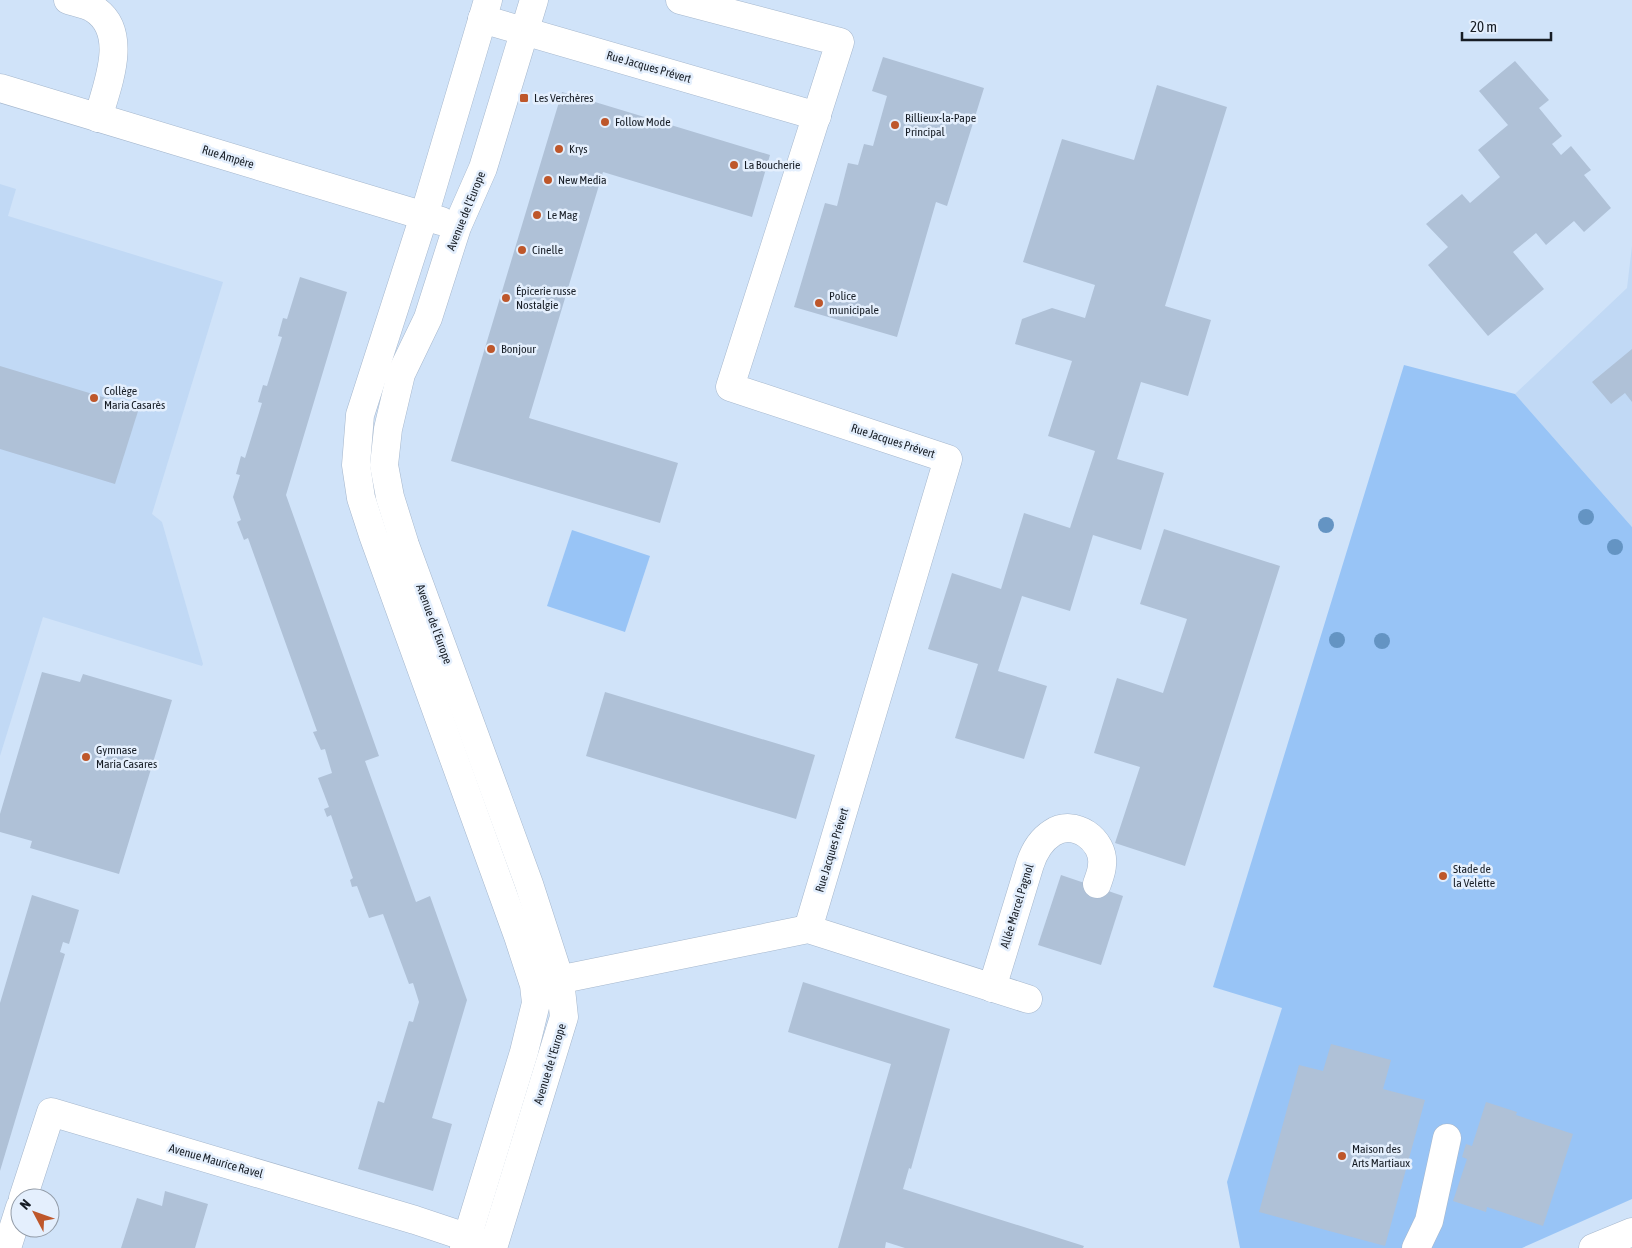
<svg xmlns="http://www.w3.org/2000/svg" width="1632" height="1248" viewBox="0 0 1632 1248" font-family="'Asap Condensed',sans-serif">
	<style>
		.built { fill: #c1d9f5 }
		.green { fill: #98c4f6 }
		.building { fill: #afc1d7 }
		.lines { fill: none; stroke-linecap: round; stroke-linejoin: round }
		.minor-casing { stroke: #a5b7cd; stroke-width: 29 }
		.minor { stroke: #fff; stroke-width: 28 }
		.tree { fill: #6494c3 }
		.poi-dot { fill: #be572b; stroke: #e4effd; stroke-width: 2 }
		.labels { text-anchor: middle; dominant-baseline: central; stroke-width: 5; stroke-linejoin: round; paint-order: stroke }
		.street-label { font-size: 12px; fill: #171d25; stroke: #e4effd }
		.poi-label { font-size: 12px; fill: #171d25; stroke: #e4effd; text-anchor: start }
	</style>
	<rect width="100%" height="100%" fill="#d0e3f9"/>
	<g class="built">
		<polygon points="0,184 16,189 8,216 223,282 152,514 162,522 203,664 202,666 43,617 0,756"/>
		<polygon points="1632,246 1632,527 1515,394 1627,288"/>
	</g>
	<g class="green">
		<polygon points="1404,365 1515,394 1632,527 1632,1199 1522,1248 1240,1248 1227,1182 1282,1008 1213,987"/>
		<polygon points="572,530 650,556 625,632 547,606"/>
	</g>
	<g class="building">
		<polygon points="883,57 984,88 947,206 936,202 897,337 794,307 825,203 837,206 848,163 858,165 864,144 873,146 887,96 872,91"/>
		<polygon points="1515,61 1549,100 1539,108 1562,136 1552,144 1561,155 1571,146 1591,170 1584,175 1611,208 1584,232 1574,221 1546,245 1536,233 1513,252 1544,289 1488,336 1428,265 1448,247 1426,224 1462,194 1470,203 1500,177 1478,150 1508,125 1479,91"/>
		<polygon points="1157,85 1227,107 1165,306 1211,320 1188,396 1141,382 1117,459 1164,473 1141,550 1093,535 1070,611 1022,596 998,671 1047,686 1024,759 955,738 978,664 928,649 952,573 1001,589 1024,513 1070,528 1095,451 1048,436 1072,361 1015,344 1022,319 1052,308 1085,318 1095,285 1023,262 1062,139 1134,160"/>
		<polygon points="562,92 770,155 752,217 603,172 529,418 678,463 660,523 451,461"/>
		<polygon points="300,277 347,292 286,495 379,756 365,761 416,902 430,896 467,1000 432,1118 452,1124 433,1191 358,1169 378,1101 384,1103 409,1021 413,1022 419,1002 413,983 409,984 383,914 369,918 357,886 352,887 350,880 353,878 331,815 327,817 324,809 329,807 318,778 332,773 325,749 321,750 313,732 317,731 248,538 244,540 237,522 241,520 233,497 240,475 236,474 241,456 245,458 262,403 258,402 263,385 267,386 282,337 278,336 283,318 287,319"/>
		<polygon points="1632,349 1632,402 1625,393 1611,404 1592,382"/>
		<polygon points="0,366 139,408 115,484 0,449"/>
		<polygon points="1164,529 1280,566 1185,866 1115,843 1140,767 1094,753 1117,678 1163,693 1187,619 1140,604"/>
		<polygon points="42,672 80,682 83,674 172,700 119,874 30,848 32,841 0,832 0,814"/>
		<polygon points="605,692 815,755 796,819 586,756"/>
		<polygon points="1061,875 1123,896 1101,965 1038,945"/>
		<polygon points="32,895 79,910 69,944 63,942 60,952 65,954 0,1171 0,1003"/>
		<polygon points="803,982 950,1029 911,1169 909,1168 903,1189 1084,1246 1083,1248 905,1248 886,1242 885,1248 838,1248 891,1064 788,1032"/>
		<polygon points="1331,1044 1391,1060 1383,1089 1425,1100 1385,1246 1259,1212 1299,1065 1323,1071"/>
		<polygon points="1486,1102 1517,1112 1516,1115 1573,1134 1543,1226 1487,1207 1486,1212 1453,1201 1467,1159 1462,1157 1466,1144 1472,1146"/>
		<polygon points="165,1191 208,1204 195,1248 121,1248 137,1198 162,1206"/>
	</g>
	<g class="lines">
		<defs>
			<g id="minor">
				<path d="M68,0C76,3 87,4 94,9C130,32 107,86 98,118"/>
				<polyline points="680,0 840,42 730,387 948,459 808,929"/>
				<polyline points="482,19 817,116"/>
				<polyline points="0,88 441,221"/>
				<polyline points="543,983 808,929 1028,999"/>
				<path d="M992,988L1030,864C1034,852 1041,840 1052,833C1074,818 1105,840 1102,865C1102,871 1099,878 1097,884"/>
				<polyline points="23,1198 51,1112 415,1220 484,1243"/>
				<polyline points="7,1248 20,1207"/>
				<polyline points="464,1248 524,1052 536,1003 534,985 518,936 373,535 361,498 356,465 360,415 424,216 488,0"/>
				<polyline points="493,1248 564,1017 560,980 529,884 405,545 390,497 384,465 388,429 401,374 428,318 457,227 483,168 534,0"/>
				<polyline points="1416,1248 1429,1221 1447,1138"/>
				<polyline points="1593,1248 1632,1232"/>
			</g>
		</defs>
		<use href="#minor" class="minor-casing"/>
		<use href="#minor" class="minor"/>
	</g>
	<g class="tree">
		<circle cx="1586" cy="517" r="8"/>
		<circle cx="1326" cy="525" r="8"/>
		<circle cx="1615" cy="547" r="8"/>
		<circle cx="1337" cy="640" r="8"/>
		<circle cx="1382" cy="641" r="8"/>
	</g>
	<g class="poi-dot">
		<rect x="519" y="93" width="10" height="10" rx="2.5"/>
		<circle cx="605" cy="122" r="5"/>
		<circle cx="895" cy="125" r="5"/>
		<circle cx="559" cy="149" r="5"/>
		<circle cx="734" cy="165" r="5"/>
		<circle cx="548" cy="180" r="5"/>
		<circle cx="537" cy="215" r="5"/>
		<circle cx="522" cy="250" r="5"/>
		<circle cx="506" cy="298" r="5"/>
		<circle cx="819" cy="303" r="5"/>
		<circle cx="491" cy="349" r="5"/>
		<circle cx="94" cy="398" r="5"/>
		<circle cx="86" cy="757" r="5"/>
		<circle cx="1443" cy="876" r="5"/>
		<circle cx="1342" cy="1156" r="5"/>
	</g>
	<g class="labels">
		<g class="street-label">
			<text transform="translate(649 67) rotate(16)">Rue Jacques Prévert</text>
			<text transform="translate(228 157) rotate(17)">Rue Ampère</text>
			<text transform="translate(466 211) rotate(-68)">Avenue de l'Europe</text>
			<text transform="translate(893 441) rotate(18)">Rue Jacques Prévert</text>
			<text transform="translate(434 624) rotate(70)">Avenue de l'Europe</text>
			<text transform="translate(832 850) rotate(-73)">Rue Jacques Prévert</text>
			<text transform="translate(1017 906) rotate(-73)">Allée Marcel Pagnol</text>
			<text transform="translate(550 1064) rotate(-73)">Avenue de l'Europe</text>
			<text transform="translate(216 1161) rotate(16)">Avenue Maurice Ravel</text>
		</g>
		<g class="poi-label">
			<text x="534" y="98">Les Verchères</text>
			<text x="905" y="118">Rillieux-la-Pape<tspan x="905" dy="14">Principal</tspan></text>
			<text x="615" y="122">Follow Mode</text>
			<text x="569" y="149">Krys</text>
			<text x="744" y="165">La Boucherie</text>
			<text x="558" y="180">New Media</text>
			<text x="547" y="215">Le Mag</text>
			<text x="532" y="250">Cinelle</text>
			<text x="516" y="291">Épicerie russe<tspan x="516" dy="14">Nostalgie</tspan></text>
			<text x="829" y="296">Police<tspan x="829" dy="14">municipale</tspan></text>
			<text x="501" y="349">Bonjour</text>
			<text x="104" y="391">Collège<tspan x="104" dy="14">Maria Casarès</tspan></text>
			<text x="96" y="750">Gymnase<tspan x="96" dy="14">Maria Casares</tspan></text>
			<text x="1453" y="869">Stade de<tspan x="1453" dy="14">la Velette</tspan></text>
			<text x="1352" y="1149">Maison des<tspan x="1352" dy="14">Arts Martiaux</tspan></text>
		</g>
	</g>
	<g transform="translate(35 1213) rotate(311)"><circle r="24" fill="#e4effd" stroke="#929ba7"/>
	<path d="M0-4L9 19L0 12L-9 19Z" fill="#be572b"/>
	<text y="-8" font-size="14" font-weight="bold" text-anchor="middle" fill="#171d25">N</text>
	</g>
	<path d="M1462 32v8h89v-8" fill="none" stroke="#171d25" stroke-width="2.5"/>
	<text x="1470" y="32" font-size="15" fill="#171d25" stroke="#e4effd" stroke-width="4" paint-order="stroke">20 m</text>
</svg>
